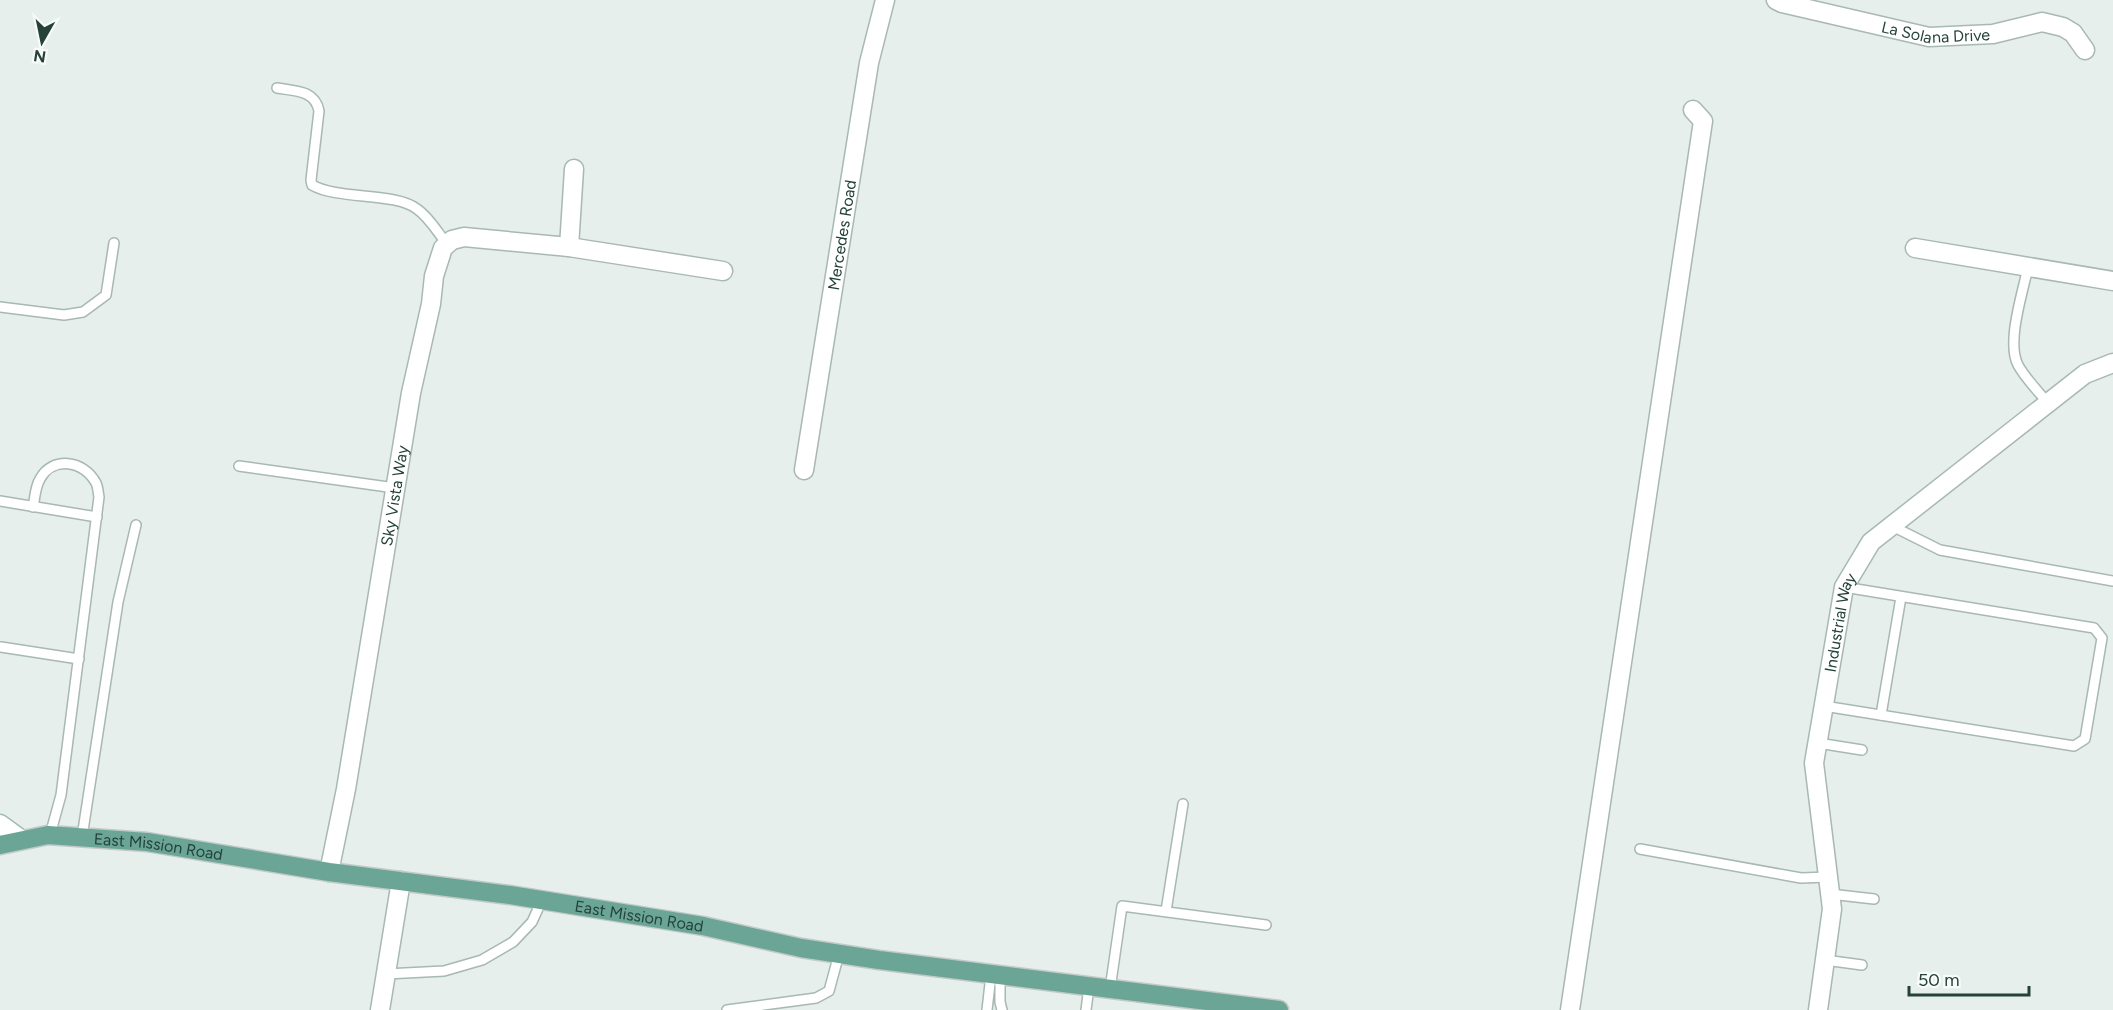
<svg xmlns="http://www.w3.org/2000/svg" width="2113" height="1010" viewBox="0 0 2113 1010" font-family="Figtree,sans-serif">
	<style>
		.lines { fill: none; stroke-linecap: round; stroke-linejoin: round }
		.lane-casing { stroke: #a8b8b2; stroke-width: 12 }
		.street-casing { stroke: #a8b8b2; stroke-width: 21 }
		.secondary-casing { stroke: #a4bbb3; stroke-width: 21 }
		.primary-casing { stroke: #c2cac8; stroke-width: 21 }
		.lane { stroke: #fff; stroke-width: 9 }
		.street { stroke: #fff; stroke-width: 18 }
		.secondary { stroke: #fff; stroke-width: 18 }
		.primary { stroke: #6aa596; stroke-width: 18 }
		.labels { text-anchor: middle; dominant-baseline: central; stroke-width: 4.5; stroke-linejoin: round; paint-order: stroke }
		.street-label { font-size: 16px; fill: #24423a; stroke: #f7fbf9 }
	</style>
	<rect width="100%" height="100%" fill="#e6efeb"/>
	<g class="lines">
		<defs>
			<g id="lane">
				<path d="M277,88C295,91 315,90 319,111L311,180L312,185C338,200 395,192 417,209C429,217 438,233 447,244"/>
				<path d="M2028,267C2023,292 2006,342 2018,365C2025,378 2038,391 2047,402"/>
				<polyline points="0,307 64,315 83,312 106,295 114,243"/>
				<polyline points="239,466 395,488"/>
				<polyline points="0,501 97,517"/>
				<path d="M33,507C35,498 35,487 40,479C52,456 84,460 96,483C98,487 98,492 99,497L61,795L50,835"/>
				<polyline points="1892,526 1940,550 2113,581"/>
				<polyline points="1,647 79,659"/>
				<polyline points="1824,706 2074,746 2085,739 2102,638 2094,628 1844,587"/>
				<polyline points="1881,715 1901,597"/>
				<polyline points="1818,743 1862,750"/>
				<polyline points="82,837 118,602 136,525"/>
				<polyline points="1640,849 1801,878 1828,877"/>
				<polyline points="1830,894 1874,899"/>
				<polyline points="1166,911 1183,804"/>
				<polyline points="1825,960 1862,965"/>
				<polyline points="386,974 444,971 482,960 513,942 532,922 542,900"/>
				<polyline points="1000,976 1000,1002 1002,1010"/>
				<polyline points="1110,989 1122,906 1266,925"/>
				<polyline points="727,1010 816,998 829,991 839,954"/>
				<polyline points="987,1010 991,975"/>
				<polyline points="1086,1010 1089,987"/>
			</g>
			<g id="street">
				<path id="s1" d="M1776,0L1782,3L1929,37L1993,34L2042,22L2063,27L2073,33L2085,50"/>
				<polyline points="569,247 574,169"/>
				<polyline points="1915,248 2113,281"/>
				<path id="s2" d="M804,470L869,63L885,0"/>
				<path id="s3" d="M329,872L346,789L411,393L431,304L434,276L443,248L452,240L464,237L569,247L723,271"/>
				<polyline points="380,1010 401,881"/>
				<polyline points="1570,1010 1703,121 1693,110"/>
				<path id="s4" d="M1818,1010L1832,909L1814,763L1844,587L1871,542L2085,374L2113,363"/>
			</g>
			<polyline id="secondary" points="0,824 22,840"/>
			<g id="primary">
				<path id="s5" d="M0,845L48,835L147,842L329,872L510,895L703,926L801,948L879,960L1279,1010"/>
			</g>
		</defs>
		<use href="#lane" class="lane-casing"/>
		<use href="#street" class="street-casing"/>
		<use href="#secondary" class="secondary-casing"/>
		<use href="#primary" class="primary-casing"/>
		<use href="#lane" class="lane"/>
		<use href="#street" class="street"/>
		<use href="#secondary" class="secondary"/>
		<use href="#primary" class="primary"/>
	</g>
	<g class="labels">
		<g class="street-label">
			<text stroke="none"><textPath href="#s1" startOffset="164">La Solana Drive</textPath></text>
			<text stroke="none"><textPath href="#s2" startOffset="238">Mercedes Road</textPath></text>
			<text stroke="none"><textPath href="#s3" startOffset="382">Sky Vista Way</textPath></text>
			<text stroke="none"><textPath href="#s4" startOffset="392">Industrial Way</textPath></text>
			<text stroke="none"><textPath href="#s5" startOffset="160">East Mission Road</textPath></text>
			<text stroke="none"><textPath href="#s5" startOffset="646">East Mission Road</textPath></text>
		</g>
	</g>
	<g transform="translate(42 42) rotate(189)" stroke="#f7fbf9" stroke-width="4.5" paint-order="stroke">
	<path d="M0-4.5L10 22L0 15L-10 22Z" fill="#24423a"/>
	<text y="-9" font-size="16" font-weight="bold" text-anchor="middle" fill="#24423a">N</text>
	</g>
	<path d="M1909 986v9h120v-9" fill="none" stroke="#24423a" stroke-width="3"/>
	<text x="1918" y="986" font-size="18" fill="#24423a" stroke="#f7fbf9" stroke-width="4.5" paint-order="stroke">50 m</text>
</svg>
